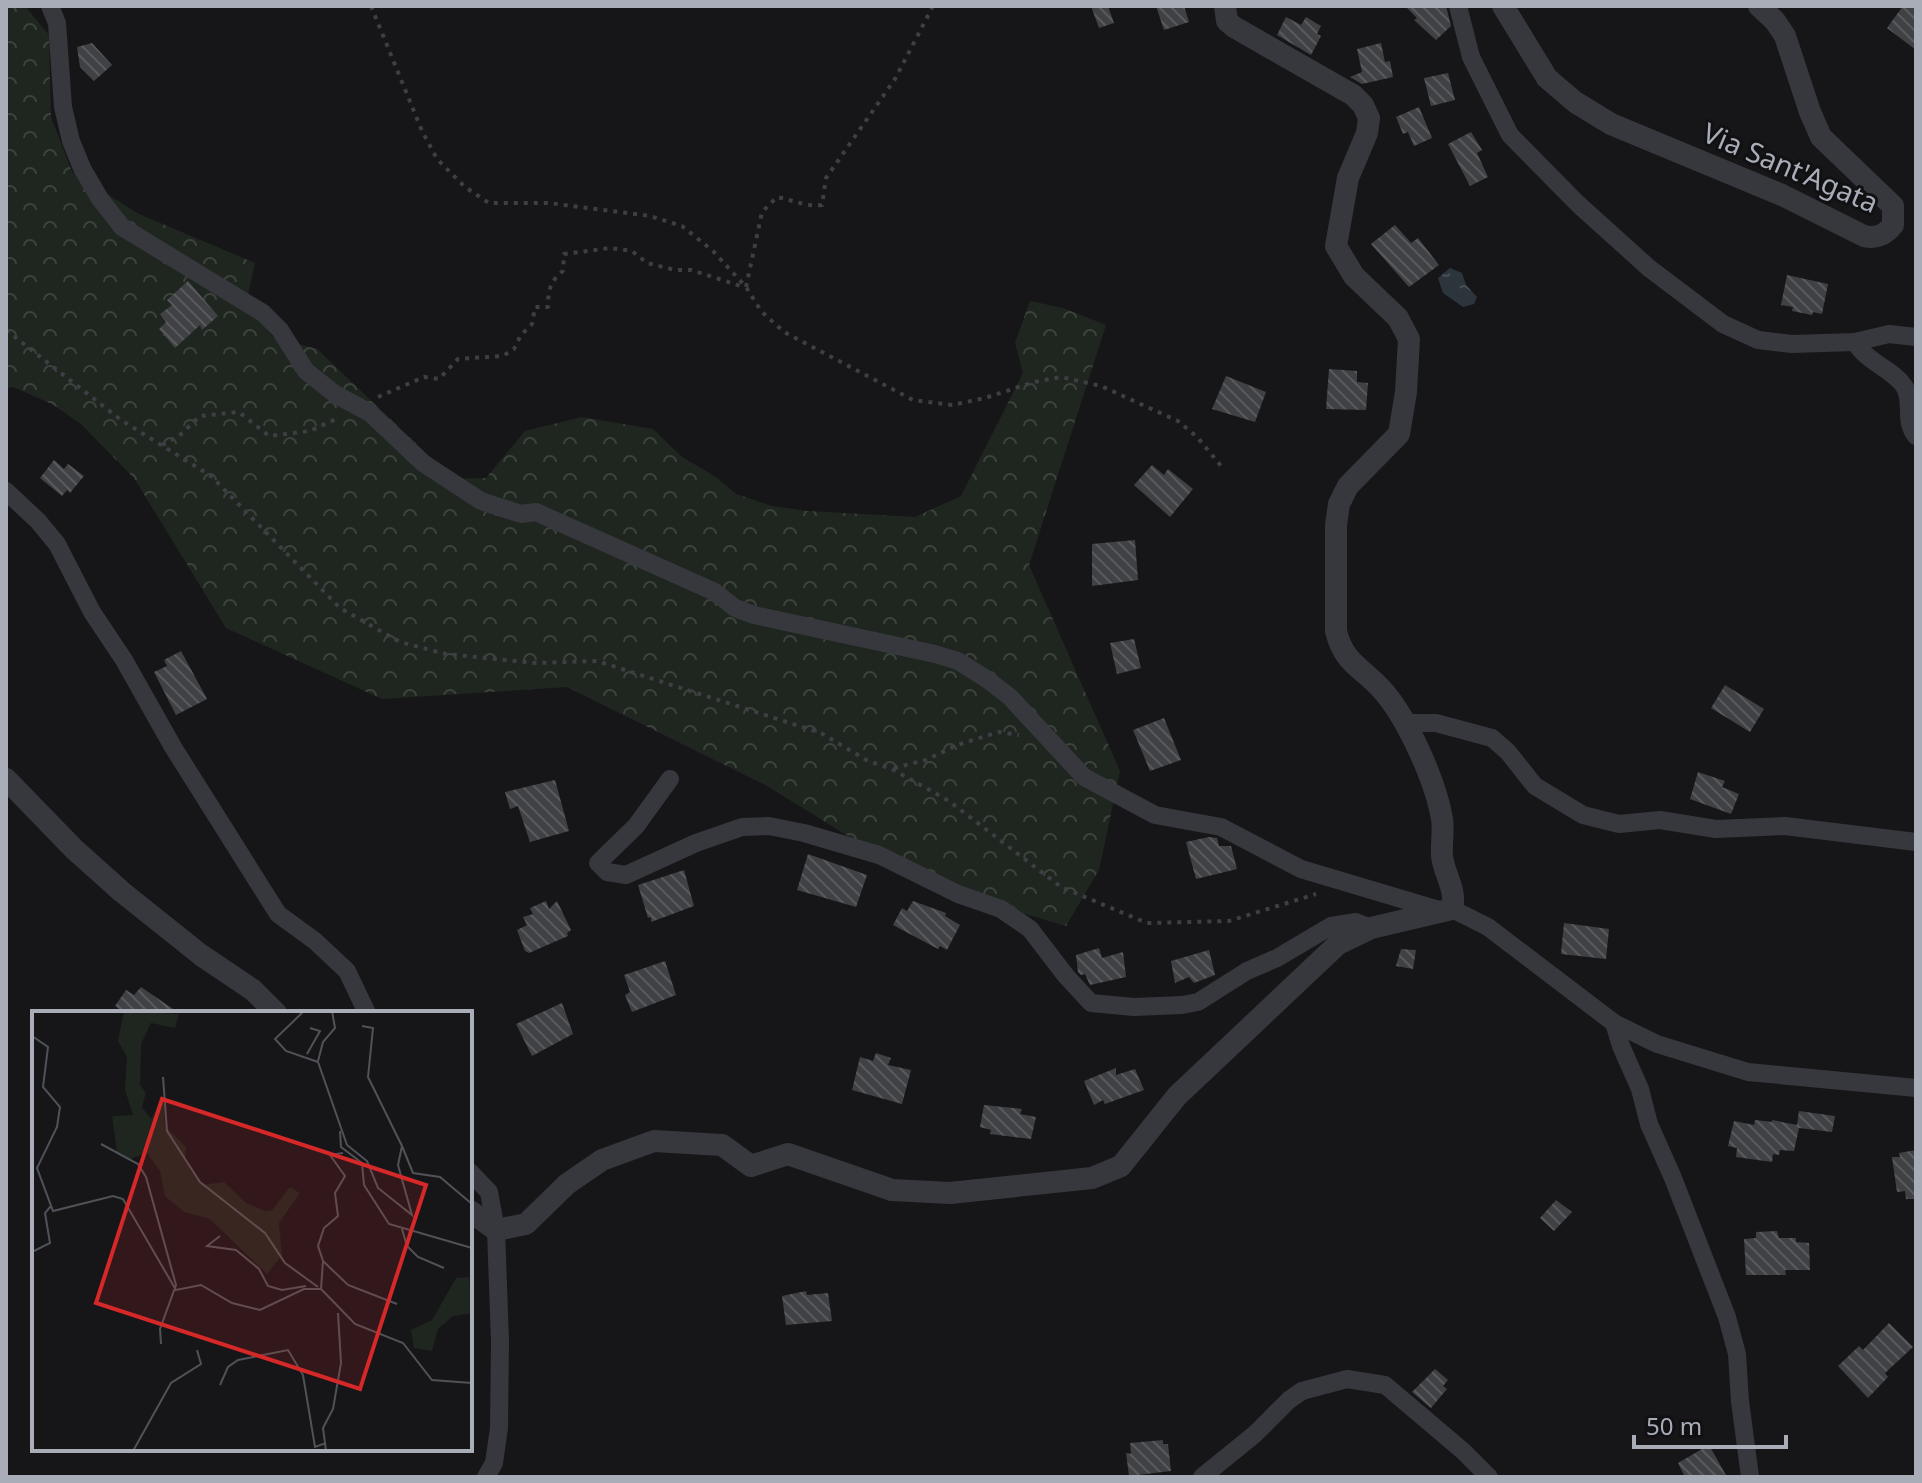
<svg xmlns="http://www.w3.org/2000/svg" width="1922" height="1483" viewBox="0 0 1922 1483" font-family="'Noto Sans',sans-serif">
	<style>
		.forest { fill: url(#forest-crowns) }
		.water { fill: url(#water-ripples) }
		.building { fill: url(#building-back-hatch) }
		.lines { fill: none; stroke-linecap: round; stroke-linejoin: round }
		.path { stroke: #3d3f44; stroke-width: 4; stroke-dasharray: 4 6; stroke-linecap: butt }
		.minor { stroke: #37383d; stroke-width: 18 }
		.tertiary { stroke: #37383d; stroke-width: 22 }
		.labels { text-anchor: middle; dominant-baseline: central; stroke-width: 6; stroke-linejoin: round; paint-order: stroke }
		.street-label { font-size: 28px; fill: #a8adb8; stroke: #111113 }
		.inset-road { fill: none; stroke: #505258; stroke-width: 2 }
		.view { fill: #d62828; fill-opacity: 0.15; stroke: #d62828; stroke-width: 4 }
		.inset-edge { fill: none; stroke: #a8adb8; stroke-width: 4 }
	</style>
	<defs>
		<pattern id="forest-crowns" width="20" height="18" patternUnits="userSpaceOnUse" patternTransform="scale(2)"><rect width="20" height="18" fill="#1e261f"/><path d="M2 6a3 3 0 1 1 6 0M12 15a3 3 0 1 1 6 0" fill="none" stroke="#3c433d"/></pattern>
		<pattern id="water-ripples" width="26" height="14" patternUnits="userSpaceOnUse" patternTransform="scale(2)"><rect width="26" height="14" fill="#2c353c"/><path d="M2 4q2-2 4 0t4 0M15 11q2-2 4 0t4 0" fill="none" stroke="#485056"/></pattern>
		<pattern id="building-back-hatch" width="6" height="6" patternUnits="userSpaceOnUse" patternTransform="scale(2)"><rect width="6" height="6" fill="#404145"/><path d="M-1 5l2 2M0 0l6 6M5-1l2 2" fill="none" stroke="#595a5e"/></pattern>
	</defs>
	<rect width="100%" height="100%" fill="#161618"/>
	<polygon class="forest" points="6,6 25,6 49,35 51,117 72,172 139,214 255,263 246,303 273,337 317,349 422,449 450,479 486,478 525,431 582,417 653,429 682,457 716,477 736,494 772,506 808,511 915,517 961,496 1023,373 1015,343 1030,301 1063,308 1106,325 1029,565 1120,771 1099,870 1066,926 958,894 879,855 767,786 567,687 382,699 226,628 134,478 81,424 52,404 13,387 6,388"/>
	<polygon class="water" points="1450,268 1462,273 1466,285 1477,297 1474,304 1463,307 1443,293 1438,278"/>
	<g class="building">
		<polygon points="1091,6 1108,6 1114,23 1099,28"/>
		<polygon points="1156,6 1184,6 1189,22 1164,30"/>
		<polygon points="1405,6 1446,6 1451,26 1436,40 1414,20 1417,18"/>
		<polygon points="1903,6 1916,6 1916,50 1887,28"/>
		<polygon points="1286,17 1301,25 1306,17 1321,26 1317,34 1321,36 1311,55 1277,35"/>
		<polygon points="92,43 112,65 94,81 80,67 77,47"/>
		<polygon points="1381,43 1385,62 1390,61 1393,77 1362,84 1350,77 1362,72 1357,49"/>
		<polygon points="1448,73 1455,100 1431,106 1424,78"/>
		<polygon points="1419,107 1432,138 1414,146 1408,132 1403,134 1396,117"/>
		<polygon points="1471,132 1482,150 1477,153 1488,177 1470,186 1448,144"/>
		<polygon points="1395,225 1411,243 1418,238 1439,265 1409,287 1371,244"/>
		<polygon points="1787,275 1828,284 1822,314 1813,312 1812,315 1792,311 1793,307 1781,305"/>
		<polygon points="188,281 218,316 202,330 200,325 175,348 159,329 166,322 160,314 172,305 167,300"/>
		<polygon points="1329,369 1357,371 1357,382 1368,383 1366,410 1326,409"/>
		<polygon points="1226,376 1266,392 1255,422 1212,409"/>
		<polygon points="54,460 64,469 68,464 84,476 70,493 67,490 62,496 40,478"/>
		<polygon points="1152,465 1164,475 1168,469 1193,489 1170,517 1134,485"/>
		<polygon points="1135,540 1138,580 1092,586 1092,544"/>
		<polygon points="1134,639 1141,668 1117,674 1110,643"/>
		<polygon points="181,651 207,699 176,715 154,672 167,666 164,660"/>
		<polygon points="1725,685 1764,709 1750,732 1711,708"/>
		<polygon points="1164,718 1181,760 1150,771 1133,730"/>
		<polygon points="1698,772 1725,781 1722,787 1739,794 1731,814 1690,799"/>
		<polygon points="555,780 569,831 530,842 518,806 510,809 505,792"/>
		<polygon points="1209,837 1217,838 1219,846 1231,846 1237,869 1196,879 1186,842"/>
		<polygon points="808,854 867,875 856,907 797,890"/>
		<polygon points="684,870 694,906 651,922 651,917 648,918 638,885"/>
		<polygon points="546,901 549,909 557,901 571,930 567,933 568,936 529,953 525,951 517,930 527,925 523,917 533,914 530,908"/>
		<polygon points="913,901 946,913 945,916 960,925 947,950 940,946 938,949 893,925 902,908 907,911"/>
		<polygon points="1564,923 1609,929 1606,959 1561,954"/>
		<polygon points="1099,948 1102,958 1123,952 1126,977 1090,985 1085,974 1081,975 1078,972 1076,955"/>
		<polygon points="1401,949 1416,950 1413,969 1396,966"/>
		<polygon points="1209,950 1215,975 1194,983 1189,977 1175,983 1171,961"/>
		<polygon points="665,961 676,995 632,1012 625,995 630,992 624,975"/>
		<polygon points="141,987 179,1013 120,1013 122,1011 115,1006 126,990 134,995"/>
		<polygon points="562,1003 573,1034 532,1056 516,1024"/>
		<polygon points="876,1053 891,1058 888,1065 911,1070 902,1104 852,1090 860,1057 873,1061"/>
		<polygon points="1116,1068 1116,1075 1135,1069 1144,1090 1105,1104 1103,1100 1094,1105 1084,1081"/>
		<polygon points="984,1105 1022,1109 1020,1114 1036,1117 1031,1139 990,1134 991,1130 980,1127"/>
		<polygon points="1799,1111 1835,1116 1832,1132 1799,1128 1794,1151 1780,1150 1779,1155 1773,1154 1772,1162 1736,1157 1737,1148 1728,1146 1734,1121 1754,1125 1755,1120 1772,1122 1772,1120 1797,1125"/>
		<polygon points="1916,1150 1916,1199 1906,1199 1905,1191 1897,1192 1892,1157 1900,1157 1899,1153"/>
		<polygon points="1556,1200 1572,1212 1554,1231 1540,1218"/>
		<polygon points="1777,1231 1779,1238 1796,1238 1796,1242 1809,1243 1810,1270 1785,1270 1786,1275 1746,1275 1744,1239 1756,1238 1756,1232"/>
		<polygon points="806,1291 807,1295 828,1293 832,1321 786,1325 782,1296"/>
		<polygon points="1889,1323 1913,1347 1885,1373 1888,1377 1868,1398 1838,1366 1859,1346 1863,1350"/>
		<polygon points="1435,1369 1448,1380 1443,1386 1447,1389 1431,1408 1412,1392"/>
		<polygon points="1163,1440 1163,1444 1168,1444 1171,1471 1129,1476 1126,1453 1131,1454 1130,1443"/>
		<polygon points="1709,1445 1727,1477 1685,1477 1678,1463"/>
	</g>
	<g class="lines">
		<g class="path">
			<polyline points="371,6 422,131 437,159 465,187 489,203 549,203 650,216 682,226 713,251 746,287 761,311 784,332 913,400 952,405 985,398 1034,382 1061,377 1101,386 1178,421 1197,437 1222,467"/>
			<path d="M746,287L762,212L777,197C793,200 805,207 822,205L826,178L895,79L933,6"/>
			<polyline points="6,330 121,420 211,476 340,608 400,642 446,654 536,663 597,661 821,733 868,761 892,769 949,801 1061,887 1147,923 1229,921 1316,894"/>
			<path d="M378,397L424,377L439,379L458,359L503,356L514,349L521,335L532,324L535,307H548C548,291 550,281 563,271L564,254L610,248L632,251L647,263L675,270H691L744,287"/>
			<polyline points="162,445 179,436 200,416 239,412 269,436 310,431 338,418"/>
			<polyline points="894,768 926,760 957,745 999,732 1019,735"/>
		</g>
		<g class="minor">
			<polyline points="50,6 57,23 63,107 71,141 82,168 100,199 122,227 263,313 280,330 306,371 335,394 370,413 423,463 481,501 521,514 536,512 715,592 735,608 754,615 935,654 958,661 988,680 1010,697 1084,777 1155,815 1221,827 1301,869 1442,911"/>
			<polyline points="1458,6 1471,57 1510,135 1578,204 1649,268 1723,324 1758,340 1792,344 1855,342 1889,334 1916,337"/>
			<path d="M1855,342C1866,362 1893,369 1904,386C1914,401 1903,420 1916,436"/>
			<polyline points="6,491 38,521 57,544 92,612 124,660 173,747 278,914 315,941 347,971 367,1013"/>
			<polyline points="1407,723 1436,723 1492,738 1508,752 1535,786 1583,815 1619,824 1660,820 1716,829 1785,826 1916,842"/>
			<polyline points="670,779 636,826 598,863 607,872 626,875 696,843 742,827 769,826 804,833 879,855 958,894 1001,909 1030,929 1066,976 1091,1003 1134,1007 1182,1005 1198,1002 1247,971 1277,958 1331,926 1356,922 1371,928"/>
			<polyline points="1452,909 1488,927 1614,1023 1657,1044 1748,1072 1916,1088"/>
			<polyline points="1614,1023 1621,1046 1640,1089 1649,1124 1673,1178 1727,1317 1737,1354 1740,1401 1750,1477"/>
			<polyline points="470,1172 489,1192 496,1230 500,1341 499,1428 494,1463 486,1477"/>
			<polyline points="1202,1477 1255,1434 1289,1400 1302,1391 1347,1379 1385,1385 1463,1451 1489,1477"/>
		</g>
		<g class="tertiary">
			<path d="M1503,6L1547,78L1575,102L1611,124L1782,195L1864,236C1876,239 1885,235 1893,225V206L1821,137L1810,112L1785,36L1775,21L1759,6"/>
			<polyline points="6,779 74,849 122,892 201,955 253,990 276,1013"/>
			<path d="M470,1211L496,1230L526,1224L567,1184L602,1160L654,1141L722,1145L751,1166L788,1154L892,1190L950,1193L1092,1178L1121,1166L1177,1096L1338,944L1371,928L1452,909C1457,889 1444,875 1442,856C1441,844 1444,831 1442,819C1436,782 1408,720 1384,692C1364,668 1344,665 1336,631V525L1339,504L1348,486L1399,434L1406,392L1409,339L1398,318L1354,276L1336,246L1348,178L1367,133L1369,118L1363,105L1353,95L1234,27L1227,21L1225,6"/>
		</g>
	</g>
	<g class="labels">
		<g class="street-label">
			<text transform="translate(1791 167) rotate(23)">Via Sant'Agata</text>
		</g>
	</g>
	<g transform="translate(32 1011)">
		<rect width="440" height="440" fill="#161618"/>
		<path d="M92,0L147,3L143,17L119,12L109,33L108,74L114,82L110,96L119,108L131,84L133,115L154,136L153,147L171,174L192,171L214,192L233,200L240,199L258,176L268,182L247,212L250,244L235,263L178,208L152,201L133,185L128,160L115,142L98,148L85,141L80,105L101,104L93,79L95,46L86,30ZM437,266L440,302L421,305L406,318L400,340L382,337L379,319L400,309L424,267Z" fill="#1e261f"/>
		<path class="inset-road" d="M272,0L243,28L254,40L286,51M330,15L341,17L336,66L370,135M0,25L16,36L11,76L28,96L25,116L5,157L21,200L81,185L91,188L144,279L169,274L200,292L228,299L272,278H289M275,43L288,20L278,17M286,50L291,31L303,17L300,0M286,51L315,134L335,150L346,177L380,204L366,154L370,135L381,162L408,166L440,193M131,66L135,120L168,171L233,222L253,252L286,276M308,120L309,136L330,152L332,174L357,213L440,237M69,133L106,153L114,166L144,274L128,318L129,333M370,218L375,235L386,246L412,257M188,225L175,235L204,239L227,258L236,275L250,279L274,275M0,241L18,232L13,202L19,195M291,250L316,274L365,293M289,278L323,313L371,332L400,369L440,372M289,278L291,250L286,235L292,217L306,205L303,182L313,165L298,144L311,142M188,374L196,356L206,349L256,339L271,364L283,436L294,432M101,440L139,372L169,353L165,339M294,440L291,417L301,398L309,352L306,302"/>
		<path class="view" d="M130,88L394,174L328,378L64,292Z"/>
		<rect width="440" height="440" class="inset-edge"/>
	</g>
	<rect width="1922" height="1483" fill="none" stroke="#a8adb8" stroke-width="16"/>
	<path d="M1634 1435v12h152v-12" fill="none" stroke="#a8adb8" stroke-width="4"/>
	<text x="1646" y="1435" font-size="24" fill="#a8adb8" stroke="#111113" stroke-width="6" paint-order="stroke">50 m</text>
</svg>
